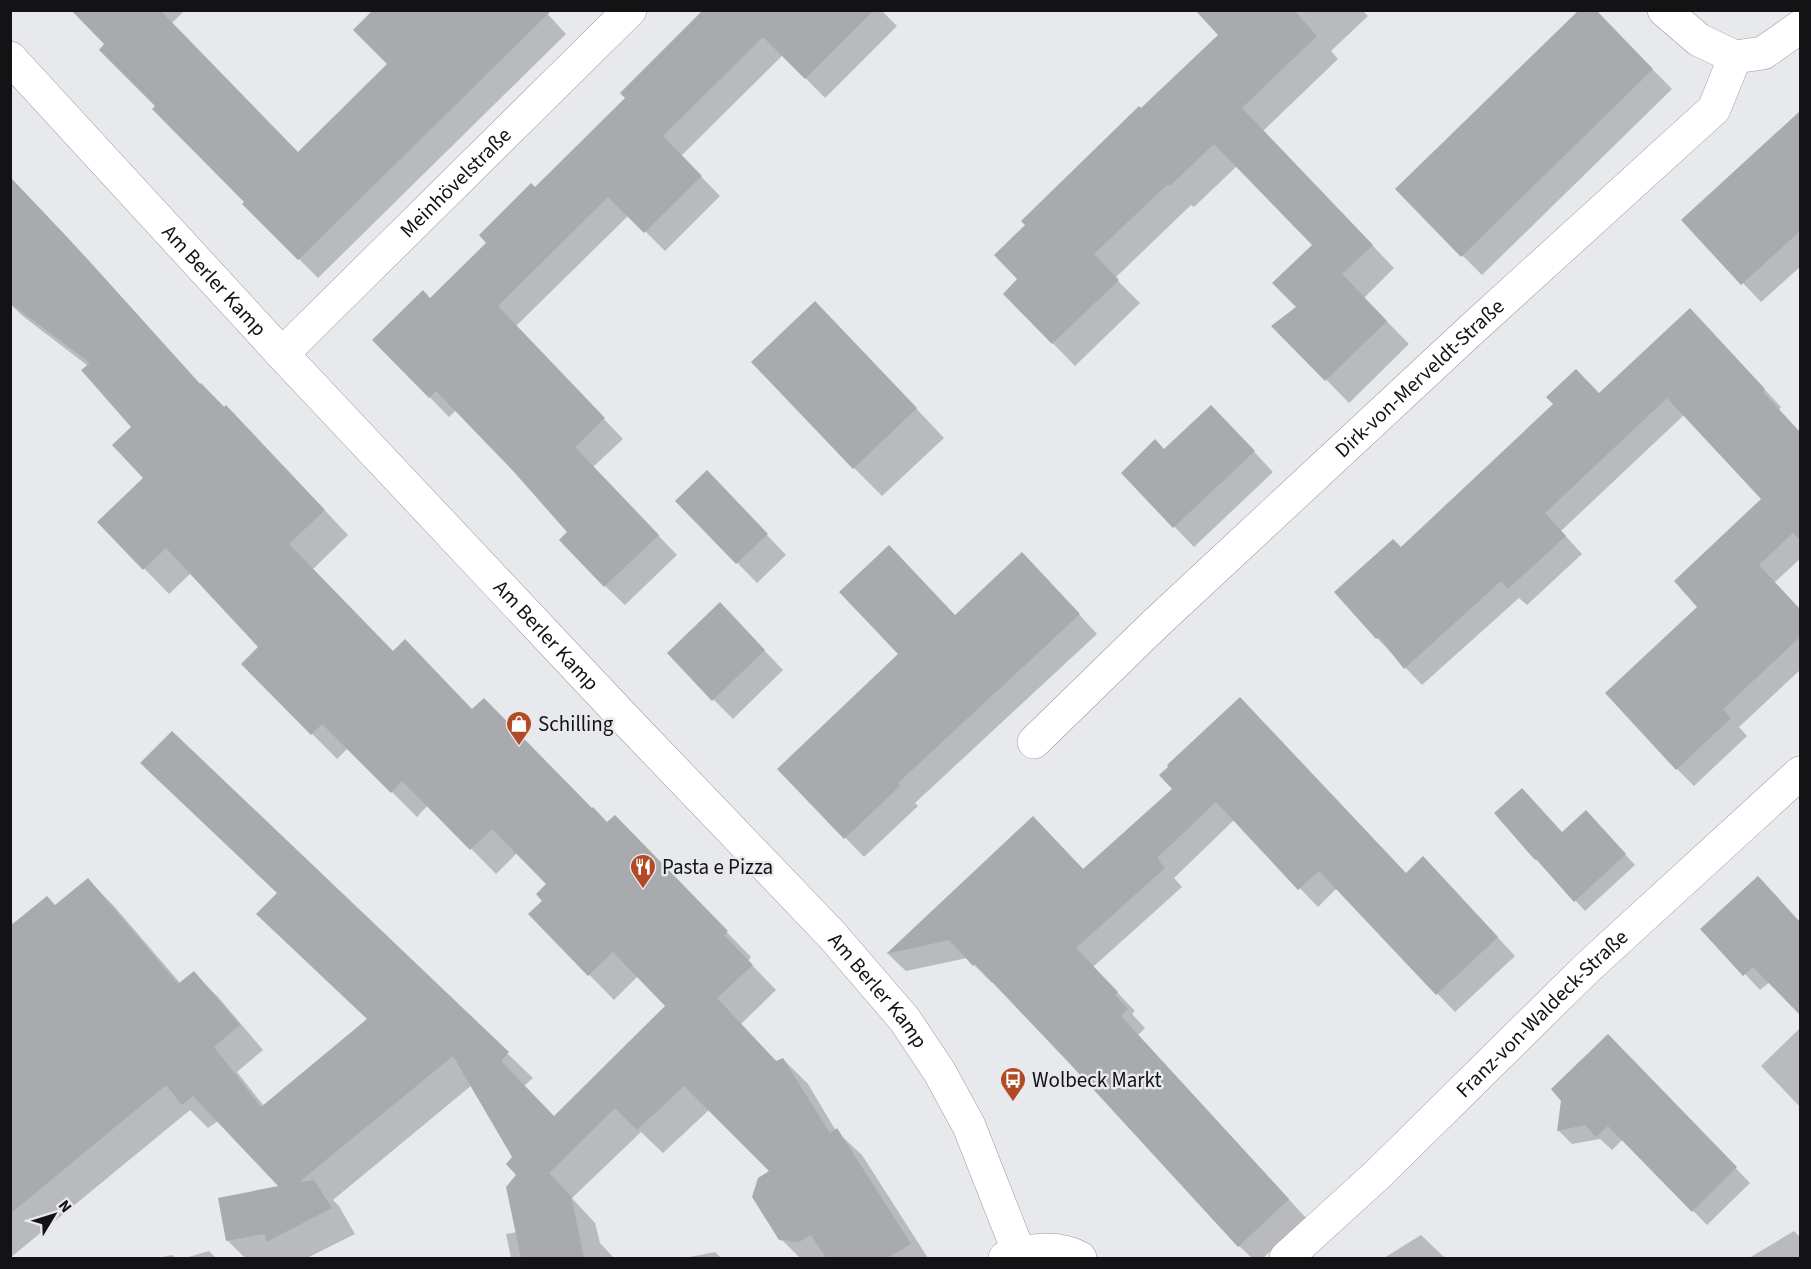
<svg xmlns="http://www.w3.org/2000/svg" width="1811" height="1269" viewBox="0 0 1811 1269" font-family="'Source Sans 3',sans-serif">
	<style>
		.shadow { fill: #0003 }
		.building { fill: #a9aaae }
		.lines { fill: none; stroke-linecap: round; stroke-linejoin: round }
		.minor-casing { stroke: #9a9b9f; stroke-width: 34 }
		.minor { stroke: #fff; stroke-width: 33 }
		.labels { text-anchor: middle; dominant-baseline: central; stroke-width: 5; stroke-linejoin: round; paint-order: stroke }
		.street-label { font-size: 21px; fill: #131315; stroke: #e7e9ed }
		.poi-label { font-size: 21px; fill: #131315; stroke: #e7e9ed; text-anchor: start }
	</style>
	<rect width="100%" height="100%" fill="#e7e9ed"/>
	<g class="shadow">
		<polygon points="94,10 185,10 172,23 298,154 544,10 566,34 318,278 244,204 246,202 157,106 106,44"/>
		<polygon points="706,10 881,10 897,26 825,98 783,55 681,156 720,196 665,251 629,215 516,326 623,439 593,467 677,555 625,605 605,586 570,532 515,471 456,410 449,417 374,340 431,300 488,243 535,190 627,98"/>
		<polygon points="1213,10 1362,10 1368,16 1331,51 1338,59 1263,131 1394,268 1364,298 1409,344 1349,403 1274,326 1298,307 1314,245 1237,166 1194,207 1191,205 1115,278 1140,303 1075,366 1005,294 1019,279 1141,110 1220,35"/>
		<polygon points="1594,10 1672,89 1482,275 1462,255"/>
		<polygon points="1800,113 1800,267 1761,302 1683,220"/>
		<polygon points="10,177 93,265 201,385 251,432 348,535 312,570 393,652 473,711 608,824 639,842 751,957 748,961 776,990 741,1024 777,1062 783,1059 808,1084 836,1131 862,1155 928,1258 800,1258 781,1239 772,1172 710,1109 663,1153 641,1132 572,1198 595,1223 600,1243 614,1258 511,1258 506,1234 517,1232 519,1175 514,1158 472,1085 333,1200 339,1206 355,1234 307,1258 245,1258 227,1240 281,1187 218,1121 208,1128 190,1110 10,1258 10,928 56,906 88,880 113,905 181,984 194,973 219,998 263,1050 237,1072 264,1106 368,1020 279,893 172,733 533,1078 524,1086 554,1118 667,1006 638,976 614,1000 530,914 544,901 548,884 517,853 496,874 428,805 417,817 348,748 337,759 243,664 260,647 191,573 169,594 99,522 145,478 133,427 88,366 24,317 10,304"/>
		<polygon points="1707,327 1781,407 1779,410 1800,433 1800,559 1774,583 1800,611 1800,670 1739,727 1747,736 1694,786 1677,769 1699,607 1763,499 1684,415 1561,531 1582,554 1527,605 1519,598 1422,685 1377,638 1402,549 1599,395"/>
		<polygon points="843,331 944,438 882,496 854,468"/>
		<polygon points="1231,427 1273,472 1194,547 1123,473 1165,451"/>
		<polygon points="726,492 786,555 757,583 677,501"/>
		<polygon points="1041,573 1097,634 915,803 918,806 864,857 779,769 956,616"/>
		<polygon points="739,624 783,670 733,719 713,699"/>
		<polygon points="1161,775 1406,874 1441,876 1515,956 1455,1012 1337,888 1318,907 1234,820 1174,878 1182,887 1093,967 1135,1011 1132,1014 1145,1028 1138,1035 1306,1218 1263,1258 1252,1258 1239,1246 1071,1063 993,982 992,983 967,958 906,971 888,954 1033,818 1084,870 1174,789"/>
		<polygon points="1497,813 1562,834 1595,822 1635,865 1585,911 1546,868 1536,859"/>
		<polygon points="1774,894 1800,923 1800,1013 1770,982 1760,990 1703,929"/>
		<polygon points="1800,1028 1800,1107 1761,1066"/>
		<polygon points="1622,1050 1750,1183 1707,1225 1623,1139 1612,1150 1600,1139 1572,1144 1558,1130 1563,1100"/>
		<polygon points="1794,1231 1800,1237 1800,1258 1749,1258"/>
		<polygon points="1421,1235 1445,1258 1384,1258"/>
		<polygon points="209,1251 216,1258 185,1258"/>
		<polygon points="715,1252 721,1258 685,1258"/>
		<polygon points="172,1255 176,1258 158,1258"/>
	</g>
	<g class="building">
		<polygon points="71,10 160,10 298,152 387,64 353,30 373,10 552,10 298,260 242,204 244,202 152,109 155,106 99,50 104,44"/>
		<polygon points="703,10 874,10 805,79 763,37 663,136 702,176 644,233 608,197 498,306 605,418 575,447 659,535 604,587 559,540 567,532 514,472 436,391 429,398 372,340 423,290 430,298 486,243 479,235 531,183 535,187 625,98 620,93"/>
		<polygon points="1195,10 1294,10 1317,36 1242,108 1373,245 1342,274 1387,321 1325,381 1271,326 1296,307 1272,283 1312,245 1214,144 1170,186 1168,184 1094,254 1119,280 1052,344 1003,294 1017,279 994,255 1025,225 1021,221 1139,106 1141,108 1218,35"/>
		<polygon points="1579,10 1596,10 1653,69 1461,257 1395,189"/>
		<polygon points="1800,111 1800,231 1741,285 1681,220"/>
		<polygon points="10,177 68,238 200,384 201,383 224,407 226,405 325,510 289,544 393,651 405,639 472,709 484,698 592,808 593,807 607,822 615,815 728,931 724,935 753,965 717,998 776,1061 783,1058 830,1133 837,1128 911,1244 887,1258 826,1258 811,1235 799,1242 779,1240 752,1197 758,1178 769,1171 684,1086 637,1130 615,1108 549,1173 571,1196 584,1258 521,1258 506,1187 516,1175 506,1164 512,1157 453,1056 299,1182 314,1180 332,1208 266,1242 265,1234 226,1241 218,1198 278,1186 193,1096 182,1105 166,1085 10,1214 10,926 47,896 55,905 88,878 178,984 194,971 240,1025 214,1047 261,1107 367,1019 256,914 277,893 140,763 172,731 509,1052 501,1061 554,1116 665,1006 613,952 588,976 528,914 542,901 536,894 546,884 492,829 470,850 402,781 391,793 322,724 311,735 241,664 258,647 166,548 143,570 97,522 143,478 112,445 131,427 81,370 90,363 10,303"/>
		<polygon points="815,301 917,408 853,469 751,362"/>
		<polygon points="1690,308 1765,389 1763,392 1800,432 1800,540 1793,533 1759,565 1800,609 1800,637 1723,709 1731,718 1676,770 1605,693 1697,607 1674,581 1761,499 1667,398 1545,513 1566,536 1508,589 1501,581 1404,669 1379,637 1376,639 1334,592 1393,539 1401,547 1553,404 1546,397 1576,369 1599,393"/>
		<polygon points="1211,405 1255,451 1173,528 1121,473 1155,439 1164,449"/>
		<polygon points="707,470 768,534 736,564 675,501"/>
		<polygon points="889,545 955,615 1022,552 1080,614 898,783 900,786 844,839 777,769 898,654 839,592"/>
		<polygon points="720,602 765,650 712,701 667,653"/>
		<polygon points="1240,697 1406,873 1423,856 1498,937 1436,995 1319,871 1298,890 1216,802 1157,858 1165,868 1076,948 1118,992 1115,995 1128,1009 1121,1016 1289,1199 1238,1247 1070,1064 975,964 973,966 949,940 886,954 1033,816 1083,869 1172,789 1159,775 1168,767 1167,765"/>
		<polygon points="1522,788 1562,832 1586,810 1626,854 1574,902 1536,859 1535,860 1494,813"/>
		<polygon points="1758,876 1800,922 1800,1015 1753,967 1743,976 1700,929"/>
		<polygon points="1608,1034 1737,1167 1692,1212 1608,1126 1596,1137 1585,1125 1557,1131 1561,1101 1551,1089"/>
	</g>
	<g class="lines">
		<defs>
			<g id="minor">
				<polyline points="1664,10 1699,40 1735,57"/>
				<polyline points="1735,57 1763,53 1800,27"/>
				<path id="s1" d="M10,58L282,354L627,721L832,935L905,1020L939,1071L969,1126L1019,1253"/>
				<path id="s2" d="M282,354L630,10"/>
				<path id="s3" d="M1034,742L1154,625L1472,329L1714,109L1735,57"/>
				<path d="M1005,1258C1027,1249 1058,1246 1080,1258"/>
				<path id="s4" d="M1286,1258L1377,1175L1587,968L1800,773"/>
			</g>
		</defs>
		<use href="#minor" class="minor-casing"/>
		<use href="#minor" class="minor"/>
	</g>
	<defs>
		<symbol id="shop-pin" viewBox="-11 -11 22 30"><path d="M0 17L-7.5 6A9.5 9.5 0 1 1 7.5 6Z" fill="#b24a26" stroke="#e7e9ed"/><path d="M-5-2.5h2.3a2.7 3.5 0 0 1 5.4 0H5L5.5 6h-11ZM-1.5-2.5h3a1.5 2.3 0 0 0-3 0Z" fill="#fff"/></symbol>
		<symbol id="restaurant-pin" viewBox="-11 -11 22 30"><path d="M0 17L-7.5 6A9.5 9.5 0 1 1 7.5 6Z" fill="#b24a26" stroke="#e7e9ed"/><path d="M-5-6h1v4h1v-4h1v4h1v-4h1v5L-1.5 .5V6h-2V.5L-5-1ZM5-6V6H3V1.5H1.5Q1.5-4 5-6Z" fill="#fff"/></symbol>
		<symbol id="bus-pin" viewBox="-11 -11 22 30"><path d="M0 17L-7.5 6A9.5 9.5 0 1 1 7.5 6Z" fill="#b24a26" stroke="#e7e9ed"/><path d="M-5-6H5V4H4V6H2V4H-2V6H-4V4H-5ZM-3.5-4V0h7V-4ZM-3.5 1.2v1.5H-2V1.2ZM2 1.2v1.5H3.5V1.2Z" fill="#fff"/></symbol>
	</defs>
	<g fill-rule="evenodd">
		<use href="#shop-pin" x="504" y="709" width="30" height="40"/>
		<use href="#restaurant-pin" x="628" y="852" width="30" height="40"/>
		<use href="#bus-pin" x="998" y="1065" width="30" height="40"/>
	</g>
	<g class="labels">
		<g class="street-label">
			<text stroke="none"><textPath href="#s2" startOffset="244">Meinhövelstraße</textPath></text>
			<text stroke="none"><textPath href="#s1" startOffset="302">Am Berler Kamp</textPath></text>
			<text stroke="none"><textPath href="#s3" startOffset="530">Dirk-von-Merveldt-Straße</textPath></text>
			<text stroke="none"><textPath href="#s1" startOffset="788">Am Berler Kamp</textPath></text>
			<text stroke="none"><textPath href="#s1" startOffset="1274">Am Berler Kamp</textPath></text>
			<text stroke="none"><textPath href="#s4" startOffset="354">Franz-von-Waldeck-Straße</textPath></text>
		</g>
		<g class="poi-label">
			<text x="538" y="724">Schilling</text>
			<text x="662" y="867">Pasta e Pizza</text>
			<text x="1032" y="1080">Wolbeck Markt</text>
		</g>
	</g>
	<rect width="1811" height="1269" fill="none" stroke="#131315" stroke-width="24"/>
	<g transform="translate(54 1215) rotate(52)" stroke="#e7e9ed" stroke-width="4.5" paint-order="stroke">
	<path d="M0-4.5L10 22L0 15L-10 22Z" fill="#131315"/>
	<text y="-9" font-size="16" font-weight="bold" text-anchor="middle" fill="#131315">N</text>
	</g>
</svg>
